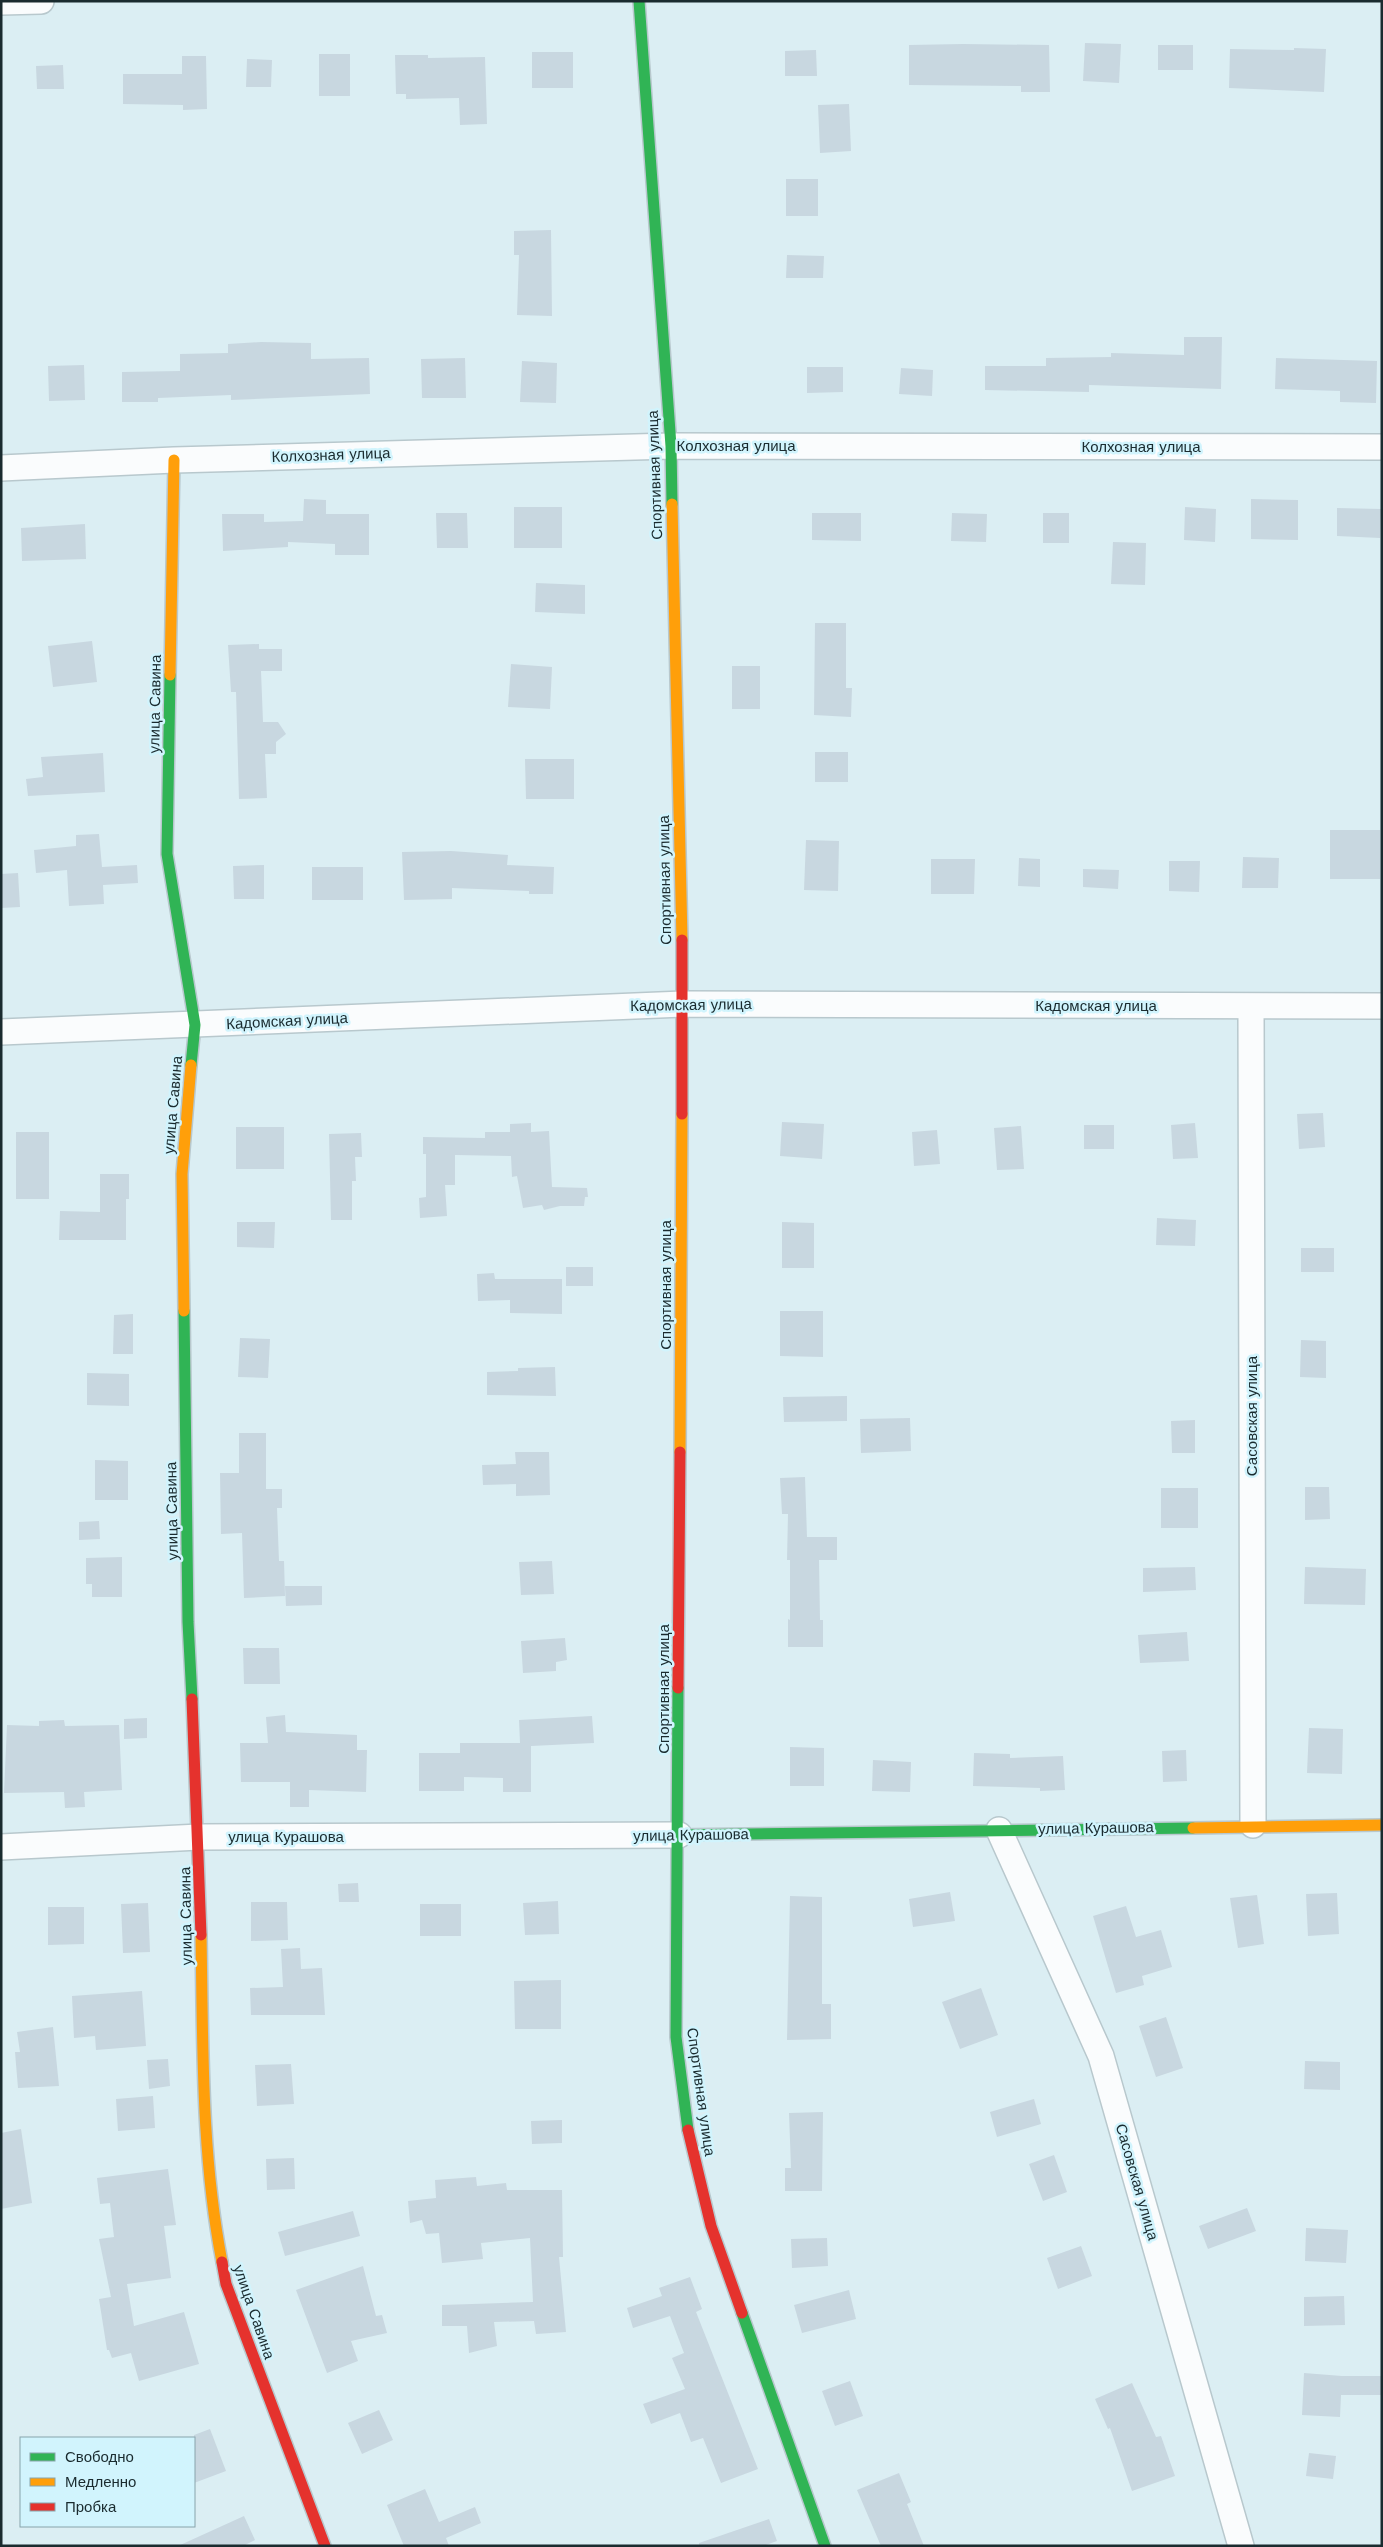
<svg xmlns="http://www.w3.org/2000/svg" width="1383" height="2547" viewBox="0 0 1383 2547" font-family="'Work Sans',sans-serif">
	<style>
		.building { fill: #c8d7e0 }
		.lines { fill: none; stroke-linecap: round; stroke-linejoin: round }
		.street-casing { stroke: #b8c8cd; stroke-width: 28 }
		.fast-casing { stroke: #b8c8cd; stroke-width: 14 }
		.slow-casing { stroke: #b8c8cd; stroke-width: 14 }
		.jam-casing { stroke: #b8c8cd; stroke-width: 14 }
		.street { stroke: #fafcfd; stroke-width: 25 }
		.fast { stroke: #30b455; stroke-width: 11 }
		.slow { stroke: #ff9f0a; stroke-width: 11 }
		.jam { stroke: #e5322d; stroke-width: 11 }
		.labels { text-anchor: middle; dominant-baseline: central; stroke-width: 5; stroke-linejoin: round; paint-order: stroke }
		.street-label { font-size: 15px; fill: #1a2b2f; stroke: #d1f4fd }
	</style>
	<rect width="100%" height="100%" fill="#dbeef3"/>
	<g class="building">
		<polygon points="1085,43 1121,44 1119,83 1083,81"/>
		<polygon points="963,44 1049,45 1050,92 1021,92 1021,86 909,85 909,45"/>
		<rect x="1158" y="45" width="35" height="25"/>
		<polygon points="1294,48 1326,49 1324,92 1229,88 1230,49 1294,50"/>
		<polygon points="816,50 817,76 785,76 785,51"/>
		<rect x="532" y="52" width="41" height="36"/>
		<rect x="319" y="54" width="31" height="42"/>
		<polygon points="395,55 428,55 428,58 485,57 487,124 460,125 459,98 406,99 406,94 396,94"/>
		<polygon points="182,56 206,56 207,109 183,110 183,105 123,104 123,74 182,74"/>
		<polygon points="247,59 272,60 271,87 246,87"/>
		<polygon points="63,65 64,89 37,89 36,66"/>
		<polygon points="849,104 851,151 820,153 818,105"/>
		<rect x="786" y="179" width="32" height="37"/>
		<polygon points="551,230 552,316 517,315 519,255 514,255 514,231"/>
		<polygon points="787,255 824,256 823,278 786,278"/>
		<polygon points="1184,337 1222,337 1221,389 1089,385 1089,392 985,390 985,366 1046,366 1046,358 1111,357 1111,353 1184,355"/>
		<polygon points="261,342 311,343 311,359 369,358 370,394 231,400 231,395 158,398 158,402 122,402 122,372 180,371 180,354 228,353 228,344"/>
		<polygon points="465,358 466,398 422,398 421,359"/>
		<polygon points="1276,358 1377,361 1376,403 1340,402 1340,391 1275,389"/>
		<polygon points="522,361 557,363 556,403 520,402"/>
		<polygon points="84,365 85,400 49,401 48,366"/>
		<polygon points="807,367 843,367 843,392 807,393"/>
		<polygon points="901,368 933,370 932,396 899,394"/>
		<polygon points="304,499 326,500 326,514 369,514 369,555 335,555 335,544 288,542 288,547 223,551 222,514 264,514 264,522 303,521"/>
		<polygon points="1251,499 1298,500 1298,540 1251,539"/>
		<rect x="514" y="507" width="48" height="41"/>
		<polygon points="1185,507 1216,509 1215,542 1184,540"/>
		<polygon points="1337,508 1381,509 1380,538 1337,536"/>
		<polygon points="436,513 467,513 468,548 437,548"/>
		<polygon points="812,513 861,513 861,541 812,540"/>
		<polygon points="952,513 987,514 986,542 951,541"/>
		<rect x="1043" y="513" width="26" height="30"/>
		<polygon points="85,524 86,559 22,561 21,528"/>
		<polygon points="1113,542 1146,543 1145,585 1111,584"/>
		<polygon points="536,583 585,585 585,614 535,612"/>
		<polygon points="815,623 846,623 846,688 852,688 851,717 814,715"/>
		<polygon points="92,641 97,682 53,687 48,646"/>
		<polygon points="259,644 259,649 282,649 282,671 261,671 263,722 278,722 286,734 276,742 276,754 265,754 267,798 239,799 236,692 231,692 228,645"/>
		<polygon points="511,664 552,667 550,709 508,707"/>
		<rect x="732" y="666" width="28" height="43"/>
		<rect x="815" y="752" width="33" height="30"/>
		<polygon points="103,753 105,792 28,796 26,779 43,777 41,757"/>
		<polygon points="525,759 574,759 574,799 526,799"/>
		<rect x="1330" y="830" width="50" height="49"/>
		<polygon points="99,834 102,867 137,865 138,883 103,885 104,904 69,906 67,870 36,873 34,850 76,846 76,835"/>
		<polygon points="806,840 839,841 838,891 804,890"/>
		<polygon points="451,851 508,855 507,865 554,867 553,894 529,894 529,891 452,888 452,899 404,900 402,852"/>
		<polygon points="1243,857 1279,858 1278,888 1242,888"/>
		<polygon points="1019,858 1040,859 1040,887 1018,886"/>
		<polygon points="931,859 975,859 974,894 931,894"/>
		<polygon points="1169,861 1200,861 1199,892 1169,891"/>
		<polygon points="264,865 264,899 234,899 233,866"/>
		<rect x="312" y="867" width="51" height="33"/>
		<polygon points="1083,869 1119,870 1118,889 1083,887"/>
		<polygon points="18,873 20,907 1,908 1,874"/>
		<polygon points="1323,1113 1325,1147 1299,1149 1297,1114"/>
		<polygon points="782,1122 824,1124 822,1159 780,1156"/>
		<polygon points="531,1123 531,1132 549,1131 552,1187 587,1188 588,1197 585,1197 584,1206 560,1206 544,1210 542,1205 523,1208 517,1176 512,1177 511,1156 455,1155 455,1185 445,1185 447,1216 420,1218 419,1198 426,1197 426,1154 423,1154 423,1137 485,1138 485,1132 510,1132 510,1124"/>
		<polygon points="1195,1123 1198,1158 1173,1159 1171,1125"/>
		<rect x="1084" y="1125" width="30" height="24"/>
		<polygon points="1021,1126 1024,1169 997,1170 994,1128"/>
		<rect x="236" y="1127" width="48" height="42"/>
		<polygon points="937,1130 940,1164 914,1166 912,1132"/>
		<rect x="16" y="1132" width="33" height="67"/>
		<polygon points="361,1133 362,1157 355,1157 356,1181 352,1181 352,1220 331,1220 329,1134"/>
		<polygon points="100,1174 129,1174 129,1199 126,1199 126,1240 59,1240 60,1211 100,1212"/>
		<polygon points="1157,1218 1196,1220 1195,1246 1156,1245"/>
		<polygon points="237,1222 275,1222 274,1248 237,1247"/>
		<polygon points="782,1222 814,1223 814,1268 782,1268"/>
		<rect x="1301" y="1248" width="33" height="24"/>
		<rect x="566" y="1267" width="27" height="19"/>
		<polygon points="494,1273 495,1279 562,1279 562,1314 510,1313 510,1300 478,1301 477,1274"/>
		<polygon points="780,1311 823,1311 823,1357 780,1356"/>
		<polygon points="133,1314 133,1354 113,1354 114,1315"/>
		<polygon points="240,1338 270,1339 268,1378 238,1377"/>
		<polygon points="1301,1340 1326,1341 1326,1378 1300,1377"/>
		<polygon points="555,1367 556,1396 487,1395 487,1372 518,1371 518,1368"/>
		<polygon points="87,1373 129,1374 129,1406 87,1405"/>
		<polygon points="847,1396 847,1421 784,1422 783,1397"/>
		<polygon points="910,1418 911,1451 861,1453 860,1419"/>
		<polygon points="1195,1420 1195,1453 1172,1453 1171,1421"/>
		<polygon points="239,1433 266,1433 266,1489 282,1489 282,1508 277,1508 279,1561 284,1561 285,1596 244,1598 242,1533 221,1534 220,1473 239,1473"/>
		<polygon points="515,1452 549,1452 550,1495 516,1496 516,1484 483,1485 482,1465 516,1464"/>
		<polygon points="95,1460 128,1461 128,1500 95,1500"/>
		<polygon points="805,1477 807,1537 837,1537 837,1560 819,1560 820,1620 823,1620 823,1647 788,1647 788,1619 790,1620 790,1560 787,1560 788,1514 782,1514 780,1478"/>
		<polygon points="1305,1487 1329,1487 1330,1519 1305,1520"/>
		<rect x="1161" y="1488" width="37" height="40"/>
		<polygon points="99,1521 100,1539 79,1540 79,1522"/>
		<polygon points="122,1557 122,1597 92,1597 92,1584 86,1584 86,1558"/>
		<polygon points="552,1561 554,1594 521,1595 519,1562"/>
		<polygon points="1195,1567 1196,1590 1143,1592 1143,1568"/>
		<polygon points="1305,1567 1366,1569 1365,1605 1304,1604"/>
		<polygon points="285,1586 322,1586 322,1605 286,1606"/>
		<polygon points="1187,1632 1189,1661 1140,1663 1138,1635"/>
		<polygon points="565,1638 567,1660 556,1662 556,1671 523,1673 521,1641"/>
		<polygon points="243,1648 279,1648 280,1684 244,1684"/>
		<polygon points="285,1715 286,1732 357,1735 357,1750 367,1750 366,1792 309,1790 309,1807 290,1807 290,1782 241,1782 240,1743 268,1743 266,1717"/>
		<polygon points="592,1716 594,1743 531,1746 531,1792 503,1792 503,1778 464,1777 464,1791 419,1791 419,1753 460,1753 460,1743 520,1743 519,1720"/>
		<polygon points="147,1718 147,1738 124,1739 124,1719"/>
		<polygon points="64,1720 65,1726 119,1725 122,1790 84,1792 85,1807 65,1808 64,1792 4,1793 7,1725 39,1726 39,1721"/>
		<polygon points="1309,1728 1343,1729 1342,1774 1307,1773"/>
		<polygon points="790,1747 824,1748 824,1786 790,1786"/>
		<polygon points="1186,1750 1187,1781 1163,1782 1162,1751"/>
		<polygon points="974,1753 1010,1754 1010,1758 1063,1756 1065,1790 1040,1791 1040,1788 973,1786"/>
		<polygon points="873,1760 911,1762 910,1792 872,1791"/>
		<polygon points="358,1883 359,1902 339,1902 338,1884"/>
		<polygon points="950,1892 955,1921 913,1927 909,1899"/>
		<polygon points="1337,1893 1339,1934 1308,1936 1306,1894"/>
		<polygon points="1257,1895 1264,1944 1238,1948 1230,1898"/>
		<polygon points="790,1896 822,1897 822,2004 831,2004 831,2039 787,2040"/>
		<polygon points="558,1901 559,1934 525,1935 523,1903"/>
		<polygon points="251,1902 287,1902 288,1940 251,1941"/>
		<polygon points="148,1903 150,1952 123,1953 121,1904"/>
		<rect x="420" y="1904" width="41" height="32"/>
		<polygon points="1126,1906 1136,1937 1161,1930 1172,1967 1142,1976 1144,1985 1116,1993 1093,1916"/>
		<polygon points="48,1907 84,1907 84,1944 48,1945"/>
		<polygon points="300,1948 301,1969 322,1968 325,2015 251,2015 250,1988 283,1987 281,1949"/>
		<polygon points="561,1980 561,2029 515,2029 514,1981"/>
		<polygon points="981,1988 998,2035 960,2049 942,2002"/>
		<polygon points="142,1991 146,2046 96,2050 95,2036 74,2038 72,1996"/>
		<polygon points="1166,2017 1183,2068 1156,2077 1139,2026"/>
		<polygon points="53,2027 59,2086 18,2088 15,2052 20,2052 17,2032"/>
		<polygon points="168,2059 170,2086 149,2089 147,2060"/>
		<polygon points="1305,2061 1340,2062 1340,2090 1304,2089"/>
		<polygon points="291,2064 294,2104 257,2106 255,2065"/>
		<polygon points="153,2096 155,2128 118,2131 116,2099"/>
		<polygon points="1034,2099 1041,2124 997,2137 990,2112"/>
		<polygon points="823,2112 822,2191 785,2191 785,2168 791,2168 789,2113"/>
		<polygon points="562,2120 562,2143 532,2144 531,2121"/>
		<polygon points="21,2129 32,2203 1,2209 1,2133"/>
		<polygon points="1054,2155 1067,2192 1043,2201 1029,2164"/>
		<polygon points="294,2158 295,2189 267,2190 266,2159"/>
		<polygon points="168,2169 176,2225 164,2226 171,2278 127,2284 134,2326 184,2312 199,2364 139,2381 131,2353 112,2358 109,2350 107,2350 99,2299 111,2297 99,2239 114,2237 110,2203 100,2204 97,2178"/>
		<polygon points="476,2177 477,2186 506,2183 507,2190 562,2190 563,2257 559,2257 566,2332 536,2334 534,2321 494,2322 497,2346 469,2353 467,2326 442,2326 442,2305 533,2302 530,2238 481,2243 483,2259 442,2263 439,2233 426,2234 422,2220 410,2223 408,2201 436,2198 435,2180"/>
		<polygon points="1247,2208 1256,2231 1208,2249 1199,2226"/>
		<polygon points="353,2211 360,2236 285,2256 278,2232"/>
		<polygon points="1306,2228 1348,2230 1346,2263 1305,2261"/>
		<polygon points="827,2238 828,2266 792,2268 791,2239"/>
		<polygon points="1081,2246 1092,2276 1058,2289 1047,2258"/>
		<polygon points="363,2266 376,2316 382,2315 387,2333 351,2341 358,2361 327,2373 296,2290"/>
		<polygon points="690,2277 702,2309 696,2312 758,2469 721,2483 703,2438 691,2442 680,2413 651,2424 643,2404 685,2389 672,2358 684,2353 670,2316 633,2328 627,2308 662,2296 659,2288"/>
		<polygon points="849,2290 856,2319 802,2333 794,2305"/>
		<polygon points="1344,2296 1345,2325 1304,2326 1304,2297"/>
		<polygon points="1304,2373 1342,2376 1382,2376 1382,2395 1341,2395 1340,2417 1302,2415"/>
		<polygon points="850,2381 863,2416 835,2426 822,2391"/>
		<polygon points="1132,2383 1156,2437 1161,2436 1175,2476 1132,2491 1110,2428 1108,2429 1095,2399"/>
		<polygon points="379,2410 393,2440 362,2454 348,2423"/>
		<polygon points="210,2429 226,2471 194,2483 194,2435"/>
		<polygon points="1309,2453 1336,2456 1333,2479 1306,2476"/>
		<polygon points="899,2473 911,2502 907,2504 924,2546 881,2546 857,2490"/>
		<polygon points="425,2489 439,2522 475,2507 481,2523 446,2538 449,2546 404,2546 387,2505"/>
		<polygon points="244,2516 255,2540 243,2546 178,2546"/>
		<polygon points="769,2519 777,2541 763,2546 699,2546 699,2543"/>
	</g>
	<g class="lines">
		<defs>
			<g id="street">
				<polyline points="1,2 41,1"/>
				<polyline points="1,468 174,460 671,446 1382,447"/>
				<polyline points="1251,1007 1253,1825"/>
				<polyline points="1,1032 683,1004 1382,1006"/>
				<polyline points="999,1830 1101,2056 1241,2546"/>
				<polyline points="1,1847 199,1837 679,1835"/>
			</g>
			<g id="fast">
				<polyline points="639,1 671,446 672,504"/>
				<polyline points="170,675 167,854 195,1025 191,1065"/>
				<polyline points="184,1311 188,1622 192,1699"/>
				<polyline points="678,1688 676,2037 688,2130"/>
				<polyline points="679,1835 1193,1828"/>
				<polyline points="742,2313 825,2546"/>
			</g>
			<g id="slow">
				<polyline points="672,504 682,940"/>
				<polyline points="170,675 174,460"/>
				<polyline points="184,1311 182,1174 191,1065"/>
				<polyline points="680,1452 682,1114"/>
				<polyline points="1193,1828 1382,1825"/>
				<path d="M201,1935C203,2045 201,2154 222,2262"/>
			</g>
			<g id="jam">
				<polyline points="682,940 682,1114"/>
				<polyline points="678,1688 680,1452"/>
				<polyline points="192,1699 201,1935"/>
				<polyline points="688,2130 711,2226 742,2313"/>
				<polyline points="222,2262 226,2284 325,2546"/>
			</g>
		</defs>
		<use href="#street" class="street-casing"/>
		<use href="#fast" class="fast-casing"/>
		<use href="#slow" class="slow-casing"/>
		<use href="#jam" class="jam-casing"/>
		<use href="#street" class="street"/>
		<use href="#fast" class="fast"/>
		<use href="#slow" class="slow"/>
		<use href="#jam" class="jam"/>
	</g>
	<g class="labels">
		<g class="street-label">
			<text x="736" y="446">Колхозная улица</text>
			<text x="1141" y="447">Колхозная улица</text>
			<text transform="translate(331 455) rotate(-2)">Колхозная улица</text>
			<text transform="translate(655 475) rotate(-92)">Спортивная улица</text>
			<text transform="translate(155 704) rotate(-89)">улица Савина</text>
			<text transform="translate(665 880) rotate(-91)">Спортивная улица</text>
			<text transform="translate(691 1005) rotate(-1)">Кадомская улица</text>
			<text x="1096" y="1006">Кадомская улица</text>
			<text transform="translate(287 1021) rotate(-3)">Кадомская улица</text>
			<text transform="translate(173 1105) rotate(-85)">улица Савина</text>
			<text transform="translate(666 1285) rotate(-90)">Спортивная улица</text>
			<text transform="translate(1252 1416) rotate(-90)">Сасовская улица</text>
			<text transform="translate(172 1511) rotate(-91)">улица Савина</text>
			<text transform="translate(664 1689) rotate(-90)">Спортивная улица</text>
			<text transform="translate(1096 1828) rotate(-1)">улица Курашова</text>
			<text transform="translate(691 1835) rotate(-1)">улица Курашова</text>
			<text x="286" y="1837">улица Курашова</text>
			<text transform="translate(186 1916) rotate(-91)">улица Савина</text>
			<text transform="translate(701 2092) rotate(82)">Спортивная улица</text>
			<text transform="translate(1137 2182) rotate(74)">Сасовская улица</text>
			<text transform="translate(254 2312) rotate(71)">улица Савина</text>
		</g>
	</g>
	<rect width="1383" height="2547" fill="none" stroke="#1a2b2f" stroke-width="5"/>
	<rect x="20" y="2437" width="175" height="90" fill="#d1f4fd" stroke="#88a4ab"/>
	<rect x="30" y="2453" width="25" height="8" fill="#30b455" stroke="#88a4ab"/>
	<text x="65" y="2462" font-size="15" fill="#1a2b2f">Свободно</text>
	<rect x="30" y="2478" width="25" height="8" fill="#ff9f0a" stroke="#88a4ab"/>
	<text x="65" y="2487" font-size="15" fill="#1a2b2f">Медленно</text>
	<rect x="30" y="2503" width="25" height="8" fill="#e5322d" stroke="#88a4ab"/>
	<text x="65" y="2512" font-size="15" fill="#1a2b2f">Пробка</text>
</svg>
